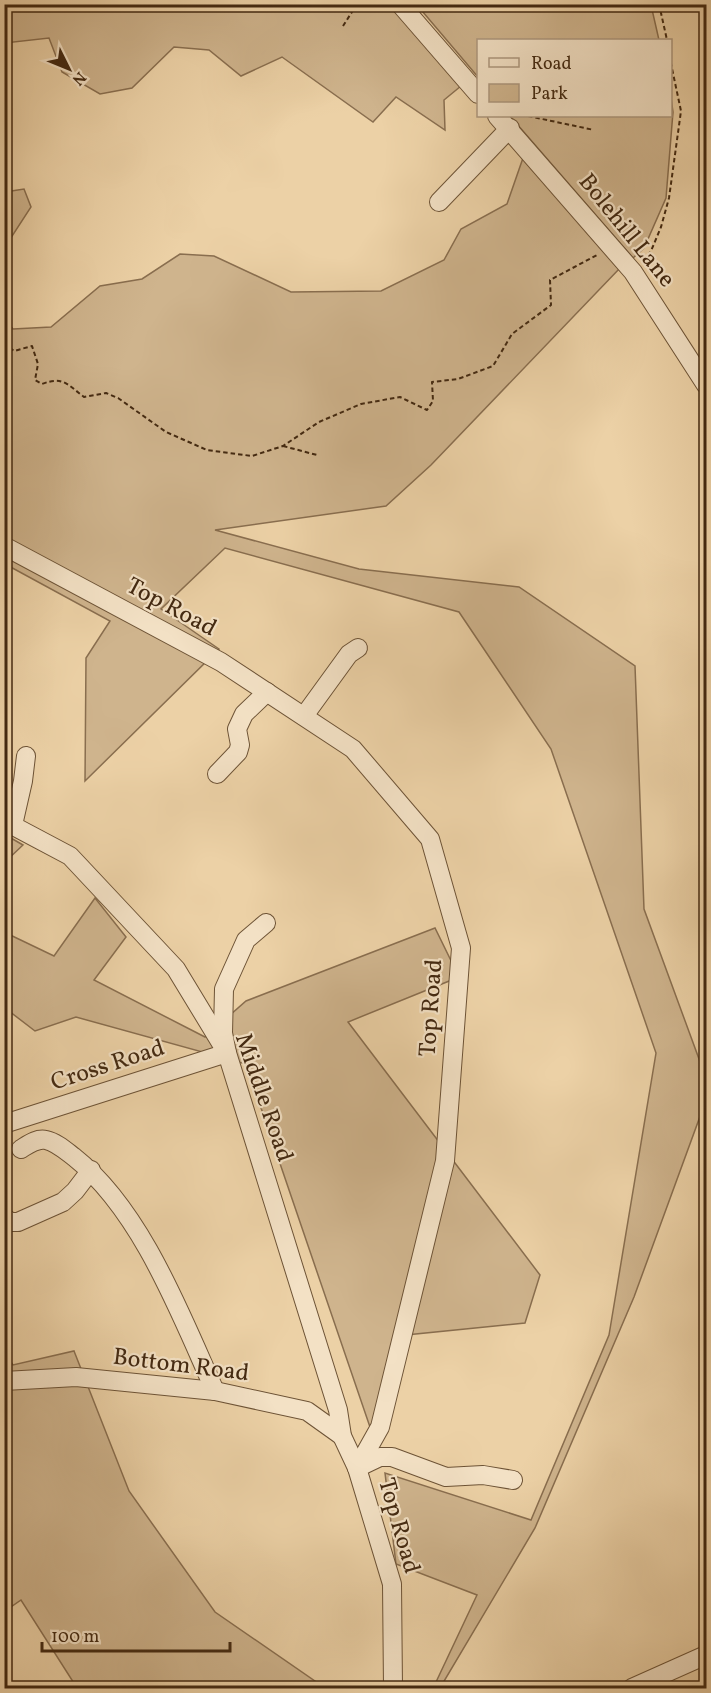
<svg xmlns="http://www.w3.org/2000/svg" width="711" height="1693" viewBox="0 0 711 1693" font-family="Vollkorn,serif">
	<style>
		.green { fill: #cfb48d; stroke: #896e4f; stroke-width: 1.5 }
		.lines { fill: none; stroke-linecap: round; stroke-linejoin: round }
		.minor-casing { stroke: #6d5336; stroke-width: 20 }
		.path { stroke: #432911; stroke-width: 2; stroke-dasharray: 4.5 3; stroke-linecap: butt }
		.minor { stroke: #f3e1c5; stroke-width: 18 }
		.labels { text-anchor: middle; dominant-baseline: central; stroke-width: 4.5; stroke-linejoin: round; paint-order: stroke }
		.street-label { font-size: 24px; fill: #432911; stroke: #f3e1c5 }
	</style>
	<rect width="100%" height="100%" fill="#ecd1a6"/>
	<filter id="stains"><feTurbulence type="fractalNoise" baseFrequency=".00333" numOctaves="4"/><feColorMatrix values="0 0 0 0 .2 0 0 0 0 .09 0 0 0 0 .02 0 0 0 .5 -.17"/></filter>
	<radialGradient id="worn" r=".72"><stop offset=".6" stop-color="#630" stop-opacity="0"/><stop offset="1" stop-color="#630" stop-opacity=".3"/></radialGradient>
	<g class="green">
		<polygon points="5,5 387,5 401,17 461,86 444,100 445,130 396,97 373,122 282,57 241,76 209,50 174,47 132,88 100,94 62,72 49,38 5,43"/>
		<polygon points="417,5 651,5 659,40 478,40 478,77"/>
		<polygon points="671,98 673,112 666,198 644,248 633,258 510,116 670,116"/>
		<polygon points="523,158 620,268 431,465 386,506 215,530 359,569 519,587 635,666 644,909 706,1078 706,1100 634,1297 535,1528 440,1688 425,1688 436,1682 477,1595 396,1564 385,1473 531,1520 609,1335 656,1053 551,749 459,612 225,548 161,609 219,649 85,781 86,658 110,621 5,564 4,318 13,329 51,327 100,286 142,279 180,254 214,256 291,292 381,291 444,260 461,229 507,204"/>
		<polygon points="24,189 31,207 5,247 5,192"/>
		<polygon points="4,834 23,845 5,862 4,862"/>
		<polygon points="95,898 126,937 94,980 205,1037 246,1001 435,928 459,977 348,1022 540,1275 525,1323 396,1336 371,1430 246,1064 76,1017 35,1031 5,1008 4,932 54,956"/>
		<polygon points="74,1351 129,1491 215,1612 325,1688 77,1688 21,1600 5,1611 4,1352 13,1365"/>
	</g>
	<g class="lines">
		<defs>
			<g id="minor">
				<polyline points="400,4 478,94"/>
				<polyline points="497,116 633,272 706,385"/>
				<polyline points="439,202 510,128"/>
				<polyline points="4,546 221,662 353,749 430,839 461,948 445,1161 380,1427 357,1468"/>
				<polyline points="304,716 349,654 358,648"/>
				<polyline points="217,774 238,752 240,745 237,729 244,714 267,692"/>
				<polyline points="4,821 70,856 176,969 227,1053 338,1410 342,1436 357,1468 392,1584 393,1688"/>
				<polyline points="13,825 23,781 26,756"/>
				<polyline points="4,1124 227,1053 223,1033 224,989 246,940 266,923"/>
				<path d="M21,1149C29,1144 37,1138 46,1140C56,1142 66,1151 74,1157C141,1210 180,1313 215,1391"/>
				<polyline points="4,1217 10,1222 18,1222 63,1202 75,1191 91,1170"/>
				<polyline points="4,1381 76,1377 215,1391 307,1411 342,1436"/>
				<polyline points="357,1468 380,1457 392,1457 446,1477 483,1475 513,1480"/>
				<polyline points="632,1688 706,1655"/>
			</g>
		</defs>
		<use href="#minor" class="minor-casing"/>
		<g class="path">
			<polyline points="659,4 667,40"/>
			<polyline points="343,26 357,4"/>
			<polyline points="528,116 594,130"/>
			<polyline points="644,262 651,251 661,227 669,198 681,111 670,59"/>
			<path d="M4,343L14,351L32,346L38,364L35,380L42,384C63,376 67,384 84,397L106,393L118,398L166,432L207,450L252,456L283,446L319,422L361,404L400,397L427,410L433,401L432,382L458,379L493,366L512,334L551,305L550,280L599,254"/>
			<polyline points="283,446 317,455"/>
		</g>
		<use href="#minor" class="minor"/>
	</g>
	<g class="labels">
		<g class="street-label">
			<text transform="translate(626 231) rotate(51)">Bolehill Lane</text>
			<text transform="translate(171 608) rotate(28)">Top Road</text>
			<text transform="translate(432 1008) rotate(-86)">Top Road</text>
			<text transform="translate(108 1066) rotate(-18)">Cross Road</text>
			<text transform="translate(263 1098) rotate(71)">Middle Road</text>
			<text transform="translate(181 1366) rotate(7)">Bottom Road</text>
			<text transform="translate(398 1526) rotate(74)">Top Road</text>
		</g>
	</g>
	<rect width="711" height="1693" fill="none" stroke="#ecd1a6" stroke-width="24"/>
	<rect x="6" y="6" width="699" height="1681" fill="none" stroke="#432911" stroke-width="3"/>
	<rect x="12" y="12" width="687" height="1669" fill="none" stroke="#432911" stroke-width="1.5"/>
	<rect x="477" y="39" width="195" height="78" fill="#f3e1c5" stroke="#ad977d" stroke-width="1.5"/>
	<rect x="489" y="58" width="30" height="9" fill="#f3e1c5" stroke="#ad977d" stroke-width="1.5"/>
	<text x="531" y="69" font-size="18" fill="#432911">Road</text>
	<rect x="489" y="84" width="30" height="18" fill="#cfb48d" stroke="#ad977d" stroke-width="1.5"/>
	<text x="531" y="99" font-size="18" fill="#432911">Park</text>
	<g transform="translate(69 69) rotate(133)" stroke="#f3e1c5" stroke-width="4.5" paint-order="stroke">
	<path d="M0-4.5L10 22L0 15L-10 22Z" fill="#432911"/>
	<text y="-9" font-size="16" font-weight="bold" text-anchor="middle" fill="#432911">N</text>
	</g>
	<path d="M42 1642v9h188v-9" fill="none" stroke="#432911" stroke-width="3"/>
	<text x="51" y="1642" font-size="18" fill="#432911" stroke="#f3e1c5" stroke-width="4.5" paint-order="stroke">100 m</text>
	<rect width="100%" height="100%" filter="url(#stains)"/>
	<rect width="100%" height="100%" fill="url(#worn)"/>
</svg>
